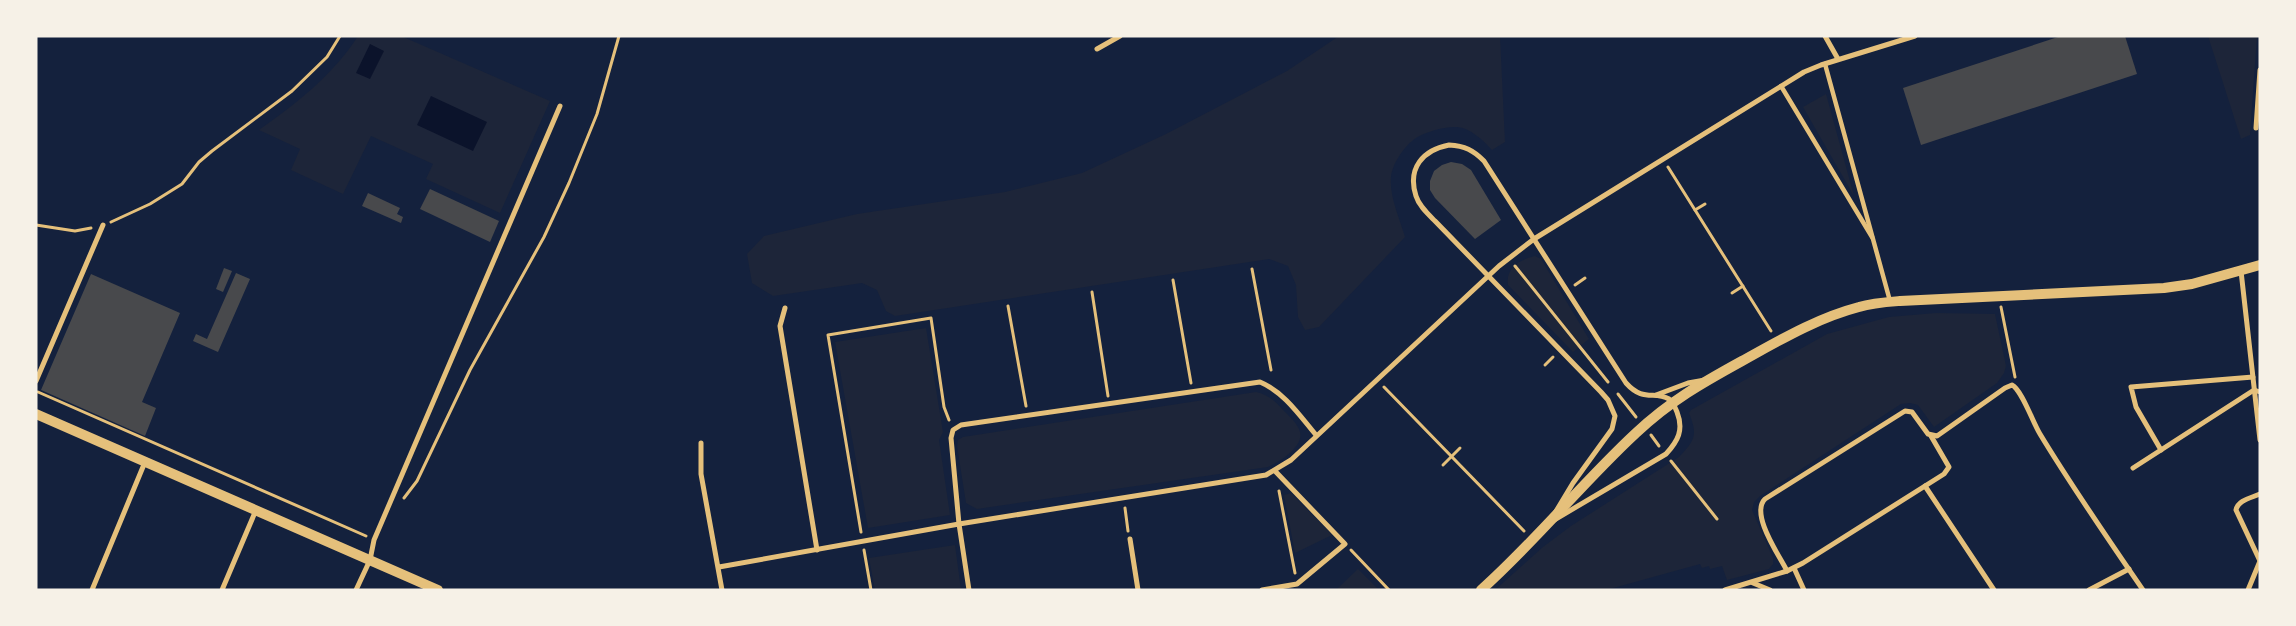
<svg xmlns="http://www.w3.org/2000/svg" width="2296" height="626" viewBox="0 0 2296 626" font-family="Rubik,sans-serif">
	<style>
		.green { fill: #1d2539 }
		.water { fill: #0b132b }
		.building { fill: #48494c }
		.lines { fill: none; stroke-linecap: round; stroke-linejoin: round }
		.path { stroke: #e5c07b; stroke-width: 3 }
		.pedestrian { stroke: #e5c07b; stroke-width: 4.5 }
		.minor { stroke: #e5c07b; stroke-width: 5 }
		.secondary { stroke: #e5c07b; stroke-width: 10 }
	</style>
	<rect width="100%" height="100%" fill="#14213d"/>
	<g class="green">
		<path d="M358,36H401L550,101L500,213L426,179L433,164L371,136L343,194L291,170L300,149L259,130C296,104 333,75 358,36Z"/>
		<path d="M1339,36H1500L1505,142L1492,150C1483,140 1470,128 1457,127C1445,126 1425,132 1416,138C1405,145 1392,164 1391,177C1389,196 1400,219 1405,237L1319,327L1305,330L1298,317L1296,285L1288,266L1269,259L895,316L886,311L877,290L862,283L773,296L752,283L747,254L764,236L857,214L1005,192L1082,173L1166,134L1287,71Z"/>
		<polygon points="2208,36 2257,36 2250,135 2241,139"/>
		<polygon points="1826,94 1854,196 1803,107"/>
		<path d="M1535,256L1541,259L1589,339L1573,352L1508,285C1505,268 1521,259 1535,256Z"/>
		<path d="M1936,313L1995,314L2006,366L2004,373L1997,383L1934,427L1918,405L1910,403L1901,404L1760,496L1754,502L1752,510L1773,558V564L1769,569L1727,580L1722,566L1710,569L1709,566L1702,568L1700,564L1606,590H1495L1543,547L1571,526L1679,457C1695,440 1698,435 1689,413L1691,410L1827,334L1889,317Z"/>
		<polygon points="926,328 943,432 939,440 950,515 868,528 835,342"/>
		<path d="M1256,392C1269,395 1275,401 1284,411C1290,417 1298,424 1300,432C1304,447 1279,462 1268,467L977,509L966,503L957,446L958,440L963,437Z"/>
		<polygon points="1291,493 1332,535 1295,553 1284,495"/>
		<polygon points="955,545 961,590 875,590 869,558"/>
		<polygon points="1358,569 1379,590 1336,590"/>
	</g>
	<g class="water">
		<polygon points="370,44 384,51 370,79 356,73"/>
		<polygon points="431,96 487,122 473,151 417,125"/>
	</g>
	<g class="building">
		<polygon points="2061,36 2125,36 2137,74 1921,145 1903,88"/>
		<polygon points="1451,162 1462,164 1471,170 1501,220 1475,239 1435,198 1430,190 1430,181 1434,171 1442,165"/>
		<polygon points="430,189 499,221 490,242 420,209"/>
		<polygon points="368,193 400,208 397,214 403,217 401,223 362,206"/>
		<polygon points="224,268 232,271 223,292 216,289"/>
		<polygon points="236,273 250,279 218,352 193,341 196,334 207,339"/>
		<polygon points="91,274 180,313 142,402 156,408 145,436 41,390"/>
	</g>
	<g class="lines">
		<g class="path">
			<polyline points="1668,167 1771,331"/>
			<polyline points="1695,210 1705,204"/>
			<polyline points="111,222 150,204 182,184 199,162 212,151 292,91 327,57 340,36"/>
			<polyline points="36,225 75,231 91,228"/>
			<polyline points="1515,266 1608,382"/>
			<polyline points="1252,269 1271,370"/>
			<polyline points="1173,280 1191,383"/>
			<polyline points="1575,285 1585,278"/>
			<polyline points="1092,292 1108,396"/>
			<polyline points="1732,293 1743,286"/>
			<polyline points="1008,306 1026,406"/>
			<polyline points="2001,307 2015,377"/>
			<polyline points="1545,365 1553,357"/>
			<polyline points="1384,387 1524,531"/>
			<polyline points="38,392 366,536"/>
			<polyline points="1618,394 1636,417"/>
			<polyline points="1651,435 1659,446"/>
			<polyline points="1671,461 1717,519"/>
			<polyline points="1443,465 1460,448"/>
			<polyline points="1279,491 1295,573"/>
			<polyline points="404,498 417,481 470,370 544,237 569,183 597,114 619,36"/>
			<polyline points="1125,508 1128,531"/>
			<polyline points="861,532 828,335 931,318 944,407 949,420"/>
			<polyline points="864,550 871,590"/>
			<polyline points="1351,550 1389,590"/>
		</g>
		<g class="pedestrian">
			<polyline points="1825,64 1890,301"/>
			<polyline points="1781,86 1872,237"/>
		</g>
		<g class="minor">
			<polyline points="1825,36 1838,59"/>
			<polyline points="1097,49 1120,36"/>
			<polyline points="2256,128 2260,70"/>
			<path d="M1449,145C1465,146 1473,150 1484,161L1626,383C1644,403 1654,390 1669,399C1673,402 1675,407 1677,412C1684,430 1678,441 1666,454L1549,523L1573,483L1612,429L1615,416L1608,400L1601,392L1435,221C1428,214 1419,206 1416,196C1407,168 1423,150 1449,145Z"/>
			<polyline points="2241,271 2260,440"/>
			<polyline points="785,308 780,326 817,550"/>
			<polyline points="36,381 103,225"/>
			<polyline points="1656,395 1688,383 1705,380"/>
			<polyline points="701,443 701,474 722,590"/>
			<polyline points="2161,450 2136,407 2131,387 2253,377"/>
			<polyline points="2133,468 2254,390 2260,392"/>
			<polyline points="1925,486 1994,590"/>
			<polyline points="1130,539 1138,590"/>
			<path d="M2260,561L2236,510C2238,500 2251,498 2260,494"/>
			<polyline points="719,567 959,524 1266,475 1291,460 1499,266 1534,239 1804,72 1821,65 1915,36"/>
			<polyline points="1794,568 1804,590"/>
			<path d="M1787,571C1779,555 1750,514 1765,499L1905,411L1912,412L1928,434L1937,436L2005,388L2012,385C2022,390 2033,423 2040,434C2072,487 2108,539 2143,590"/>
			<polyline points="1753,583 1770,590"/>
			<polyline points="92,590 145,462"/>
			<polyline points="222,590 256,510"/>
			<polyline points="356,590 370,560 374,540 560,106"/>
			<path d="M969,590L959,524L951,438L953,430L961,425L1260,382C1284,392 1300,416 1316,435"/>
			<polyline points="1262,590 1297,584 1345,544 1275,471"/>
			<polyline points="1725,590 1787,571 1803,563 1944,474 1949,467 1931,436"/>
			<polyline points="2089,590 2129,569"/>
			<polyline points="2248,590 2260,561"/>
		</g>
		<g class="secondary">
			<polyline points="36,414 438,590"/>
			<path d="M1481,590C1536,541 1582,483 1636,433C1670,401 1702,383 1742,361C1780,340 1817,318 1859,307C1872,303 1887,302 1900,301L2164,288L2192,284L2260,265"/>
		</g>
	</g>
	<rect width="2296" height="626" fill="none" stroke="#f6f1e7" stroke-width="75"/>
</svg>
